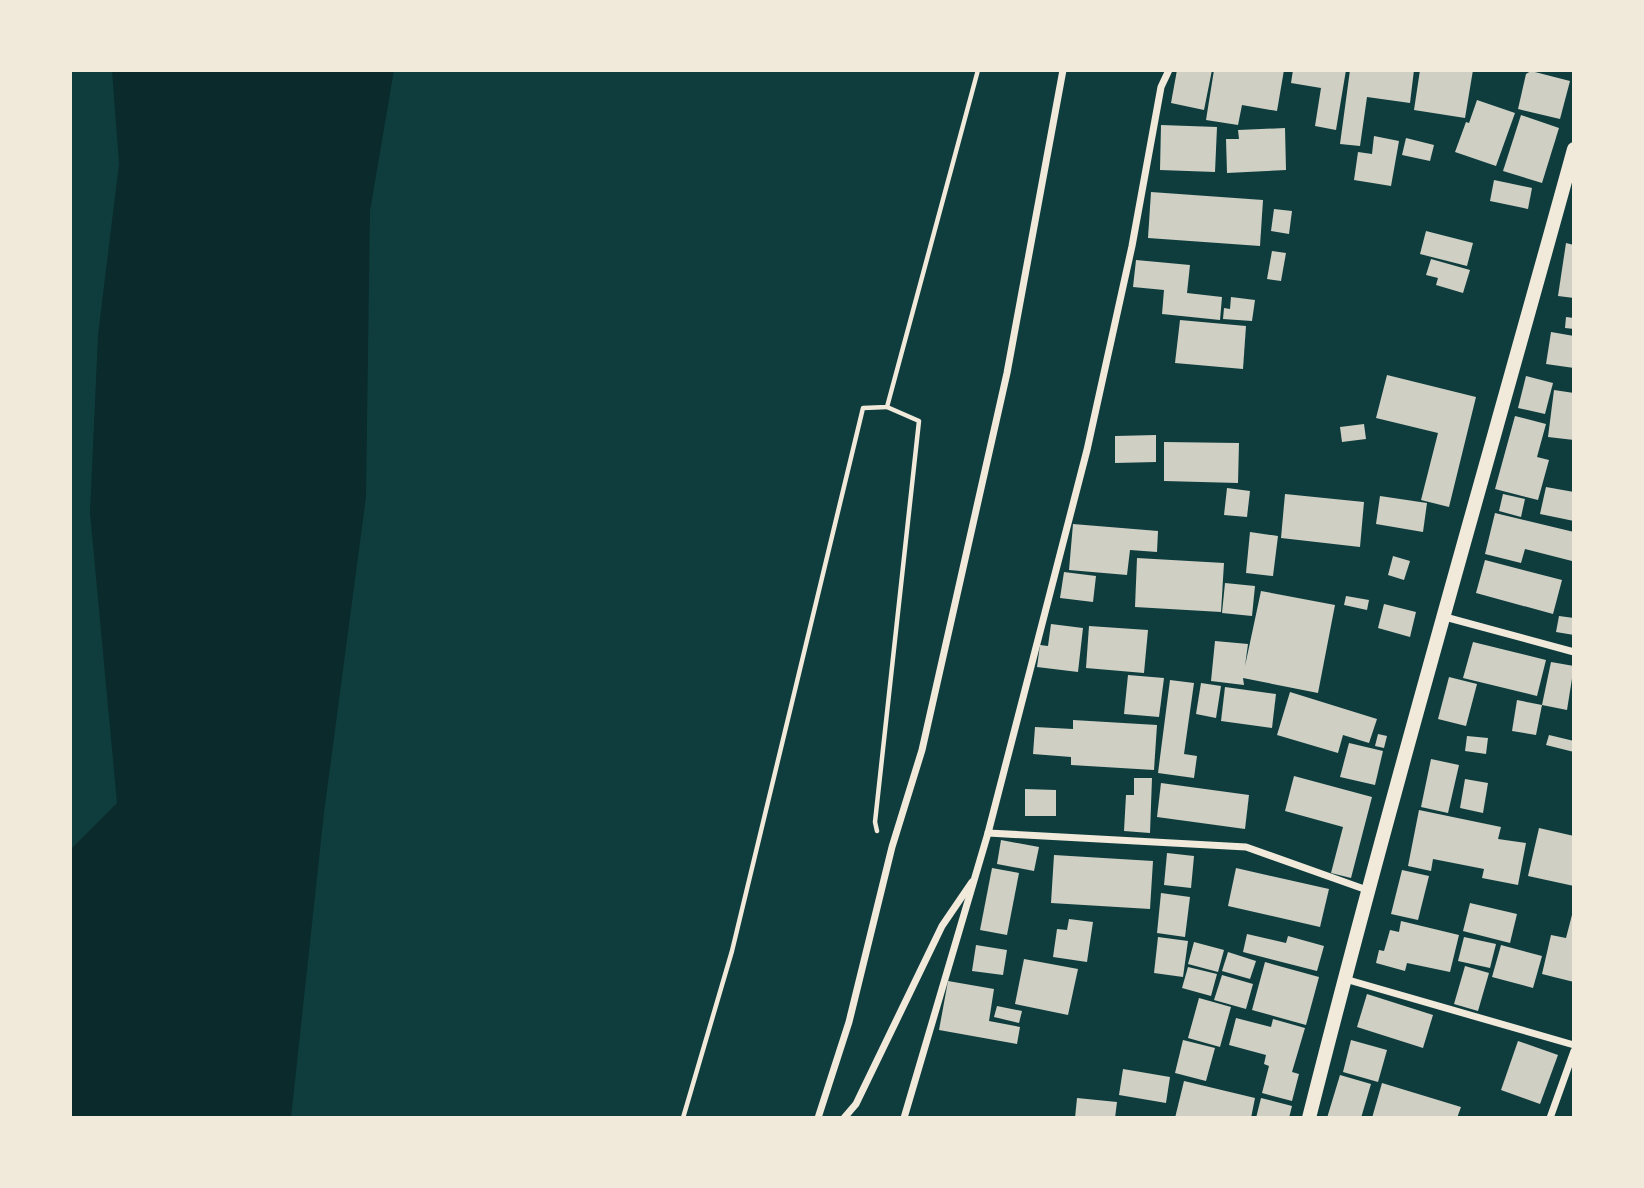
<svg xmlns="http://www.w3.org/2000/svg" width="1644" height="1188" viewBox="0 0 1644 1188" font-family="'Varela Round',sans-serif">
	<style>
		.water { fill: #0a2a2b }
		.building { fill: #cfcfc3 }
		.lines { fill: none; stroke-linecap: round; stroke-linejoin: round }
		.path { stroke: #f1e9da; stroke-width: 4.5 }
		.minor { stroke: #f1e9da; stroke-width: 7 }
		.secondary { stroke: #f1e9da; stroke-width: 14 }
	</style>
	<rect width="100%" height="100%" fill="#0f3d3e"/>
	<polygon class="water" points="112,70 394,70 370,211 366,497 324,813 291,1118 70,1118 70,850 117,803 90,513 98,335 119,164"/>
	<g class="building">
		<polygon points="1177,70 1212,70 1204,110 1171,103"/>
		<polygon points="1214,70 1284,70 1277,111 1242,105 1238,125 1206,120"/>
		<polygon points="1293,70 1346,70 1336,130 1315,126 1321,88 1291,83"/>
		<polygon points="1350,70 1414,70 1410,103 1367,97 1360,146 1340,144"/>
		<polygon points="1420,70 1473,70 1465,118 1414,110"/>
		<polygon points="1531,71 1570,81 1560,119 1518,109 1526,74"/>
		<polygon points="1477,100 1515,113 1496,166 1455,152 1466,122 1469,123"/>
		<polygon points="1521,115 1559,128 1542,183 1503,171"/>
		<polygon points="1161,125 1217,127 1215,172 1160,170"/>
		<polygon points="1285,128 1286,170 1227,173 1226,139 1239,139 1238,130"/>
		<polygon points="1374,136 1399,141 1391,186 1354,180 1358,152 1372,154"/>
		<polygon points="1406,138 1434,145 1430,161 1402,155"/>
		<polygon points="1494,180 1532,188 1528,209 1490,201"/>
		<polygon points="1151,192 1263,200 1260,246 1148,238"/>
		<polygon points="1274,209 1292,211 1289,234 1271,231"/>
		<polygon points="1426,231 1473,243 1467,266 1420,254"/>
		<polygon points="1566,243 1574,245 1574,298 1558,296"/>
		<polygon points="1272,251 1286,253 1281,281 1267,279"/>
		<polygon points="1431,259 1470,270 1463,293 1436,285 1438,278 1426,275"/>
		<polygon points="1136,260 1190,265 1187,293 1222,297 1220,320 1162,314 1164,290 1133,287"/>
		<polygon points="1231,297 1255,300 1252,321 1223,319 1224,308 1230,309"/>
		<polygon points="1566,317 1574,318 1574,329 1565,328"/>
		<polygon points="1180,320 1246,326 1243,369 1175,363"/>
		<polygon points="1551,332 1574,336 1574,368 1546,364"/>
		<polygon points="1387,375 1476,397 1449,507 1421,500 1438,433 1376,418"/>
		<polygon points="1526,376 1553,383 1545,414 1518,408"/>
		<polygon points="1554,390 1574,393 1574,440 1548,437"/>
		<polygon points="1515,416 1546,424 1537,457 1549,460 1538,500 1495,489"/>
		<polygon points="1364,424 1366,439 1342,442 1340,427"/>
		<polygon points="1156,435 1156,462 1115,463 1115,436"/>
		<polygon points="1164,442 1239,443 1238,483 1164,481"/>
		<polygon points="1546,487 1574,492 1574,521 1540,514"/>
		<polygon points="1227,488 1250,491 1247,517 1224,515"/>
		<polygon points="1285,494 1364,502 1360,547 1281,538"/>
		<polygon points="1503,494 1525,499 1521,517 1499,511"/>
		<polygon points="1380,496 1427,503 1423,532 1376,524"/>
		<polygon points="1495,513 1574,532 1572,561 1525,549 1521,563 1485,554"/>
		<polygon points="1073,524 1158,531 1157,552 1130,550 1127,575 1069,570"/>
		<polygon points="1250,532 1278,536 1273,576 1246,573"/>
		<polygon points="1393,556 1410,561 1404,580 1388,575"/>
		<polygon points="1137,558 1224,563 1221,612 1135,607"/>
		<polygon points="1485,560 1562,580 1553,614 1476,593"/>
		<polygon points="1064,572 1096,576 1093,602 1060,598"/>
		<polygon points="1225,583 1255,586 1252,616 1222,613"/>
		<polygon points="1261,591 1335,605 1318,693 1243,678 1244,685 1211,681 1215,641 1248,644 1245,666"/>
		<polygon points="1346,596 1369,600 1367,610 1344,605"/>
		<polygon points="1384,604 1416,612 1410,637 1378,628"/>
		<polygon points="1559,616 1574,618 1574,635 1556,632"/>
		<polygon points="1051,624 1083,628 1078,672 1037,667 1040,645 1048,646"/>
		<polygon points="1089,626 1148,630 1144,673 1086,668"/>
		<polygon points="1473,642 1546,660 1537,696 1463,678"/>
		<polygon points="1551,662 1574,666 1567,710 1542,705"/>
		<polygon points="1128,675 1164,678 1159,717 1124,714"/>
		<polygon points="1449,677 1477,684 1466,726 1438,719"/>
		<polygon points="1170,680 1194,683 1184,754 1197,756 1194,778 1158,773"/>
		<polygon points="1201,683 1221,686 1216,718 1196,714"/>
		<polygon points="1225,687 1276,694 1272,728 1221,721"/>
		<polygon points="1290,692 1377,719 1369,743 1343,735 1338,753 1277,735"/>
		<polygon points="1517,700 1542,705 1536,735 1512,731"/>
		<polygon points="1073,720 1157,725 1154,770 1071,765 1071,757 1033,754 1035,727 1073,729"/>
		<polygon points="1378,734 1387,736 1384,748 1375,746"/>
		<polygon points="1549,735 1574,741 1574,752 1546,745"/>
		<polygon points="1467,736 1488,738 1486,754 1465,751"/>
		<polygon points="1349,743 1383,751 1375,785 1340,777"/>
		<polygon points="1431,759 1459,765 1448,813 1421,807"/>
		<polygon points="1294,776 1372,797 1351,878 1331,873 1343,827 1285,811"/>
		<polygon points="1134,778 1152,778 1150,833 1124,831 1126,795 1134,795"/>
		<polygon points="1465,779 1488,783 1483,813 1460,808"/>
		<polygon points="1161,783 1249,795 1245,829 1157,817"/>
		<polygon points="1025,789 1056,790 1056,816 1025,816"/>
		<polygon points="1419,810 1501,827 1498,839 1526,843 1518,885 1482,878 1484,869 1433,859 1431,871 1408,866"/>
		<polygon points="1539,828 1574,836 1574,886 1528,876"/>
		<polygon points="1001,840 1039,847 1034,871 997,864"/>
		<polygon points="1167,853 1194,856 1191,888 1164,885"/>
		<polygon points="1054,855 1153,861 1150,909 1051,903"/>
		<polygon points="992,868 1019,873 1007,935 980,930"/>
		<polygon points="1236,868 1329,889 1320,927 1228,906"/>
		<polygon points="1402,870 1429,876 1418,920 1391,914"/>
		<polygon points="1161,893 1190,897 1185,937 1157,933"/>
		<polygon points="1470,903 1517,914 1510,943 1463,931"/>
		<polygon points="1573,911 1574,911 1574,982 1542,974 1551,935 1566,938"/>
		<polygon points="1069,919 1093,922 1087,962 1053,957 1057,929 1067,930"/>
		<polygon points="1401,921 1459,935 1450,972 1407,963 1405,971 1376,963 1379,950 1384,951 1390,930 1399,932"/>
		<polygon points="1247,934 1286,943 1288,936 1324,946 1317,971 1243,952"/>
		<polygon points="1158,937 1188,941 1183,977 1154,973"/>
		<polygon points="1464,937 1496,944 1490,968 1458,961"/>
		<polygon points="1194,942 1224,950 1218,972 1188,964"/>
		<polygon points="976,945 1007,950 1003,975 972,971"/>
		<polygon points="1501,945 1542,956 1533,988 1492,977"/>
		<polygon points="1228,952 1256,961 1250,979 1222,971"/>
		<polygon points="1024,959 1078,969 1068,1015 1015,1004"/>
		<polygon points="1265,962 1319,977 1306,1025 1252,1010"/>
		<polygon points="1465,966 1489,973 1478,1011 1454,1004"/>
		<polygon points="1188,967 1217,974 1211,996 1182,988"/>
		<polygon points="1222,975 1253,984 1246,1009 1214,1000"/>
		<polygon points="948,981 994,989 989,1021 1020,1027 1017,1044 939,1030"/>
		<polygon points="1367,994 1433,1015 1423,1048 1357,1027"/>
		<polygon points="1199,998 1231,1007 1220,1047 1188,1038"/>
		<polygon points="997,1006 1022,1011 1019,1023 994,1017"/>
		<polygon points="1236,1018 1271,1027 1273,1019 1305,1028 1292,1072 1299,1074 1292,1101 1262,1093 1269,1066 1264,1064 1266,1055 1229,1045"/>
		<polygon points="1183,1040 1215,1048 1206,1081 1175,1073"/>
		<polygon points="1351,1040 1387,1050 1378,1082 1343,1072"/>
		<polygon points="1518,1041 1558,1055 1540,1104 1501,1090"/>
		<polygon points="1123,1069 1170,1077 1166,1103 1119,1095"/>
		<polygon points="1340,1075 1371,1084 1361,1118 1327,1118"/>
		<polygon points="1184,1081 1255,1098 1251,1118 1175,1118"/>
		<polygon points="1382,1083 1461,1107 1457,1118 1372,1118"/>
		<polygon points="1077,1098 1117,1102 1115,1118 1075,1118"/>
		<polygon points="1261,1098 1292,1106 1289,1118 1256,1118"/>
	</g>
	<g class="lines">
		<g class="path">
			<polyline points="877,831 875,822 919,421 887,407"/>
			<polyline points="683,1118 732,951 863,408 887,407 978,70"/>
		</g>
		<g class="minor">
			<polyline points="1445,617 1574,652"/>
			<polyline points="988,833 1246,847 1367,890"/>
			<polyline points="1345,979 1574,1045"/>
			<polyline points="818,1118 849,1022 892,847 922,750 1007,373 1063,70"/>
			<polyline points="844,1118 856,1104 942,926 972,882"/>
			<polyline points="904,1118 988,833 1087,450 1132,246 1161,87 1169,70"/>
			<polyline points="1550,1118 1574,1051"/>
		</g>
		<path class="secondary" d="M1309,1118C1391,793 1485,472 1574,149"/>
	</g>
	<rect width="1644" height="1188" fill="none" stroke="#f1e9da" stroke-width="144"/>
</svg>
